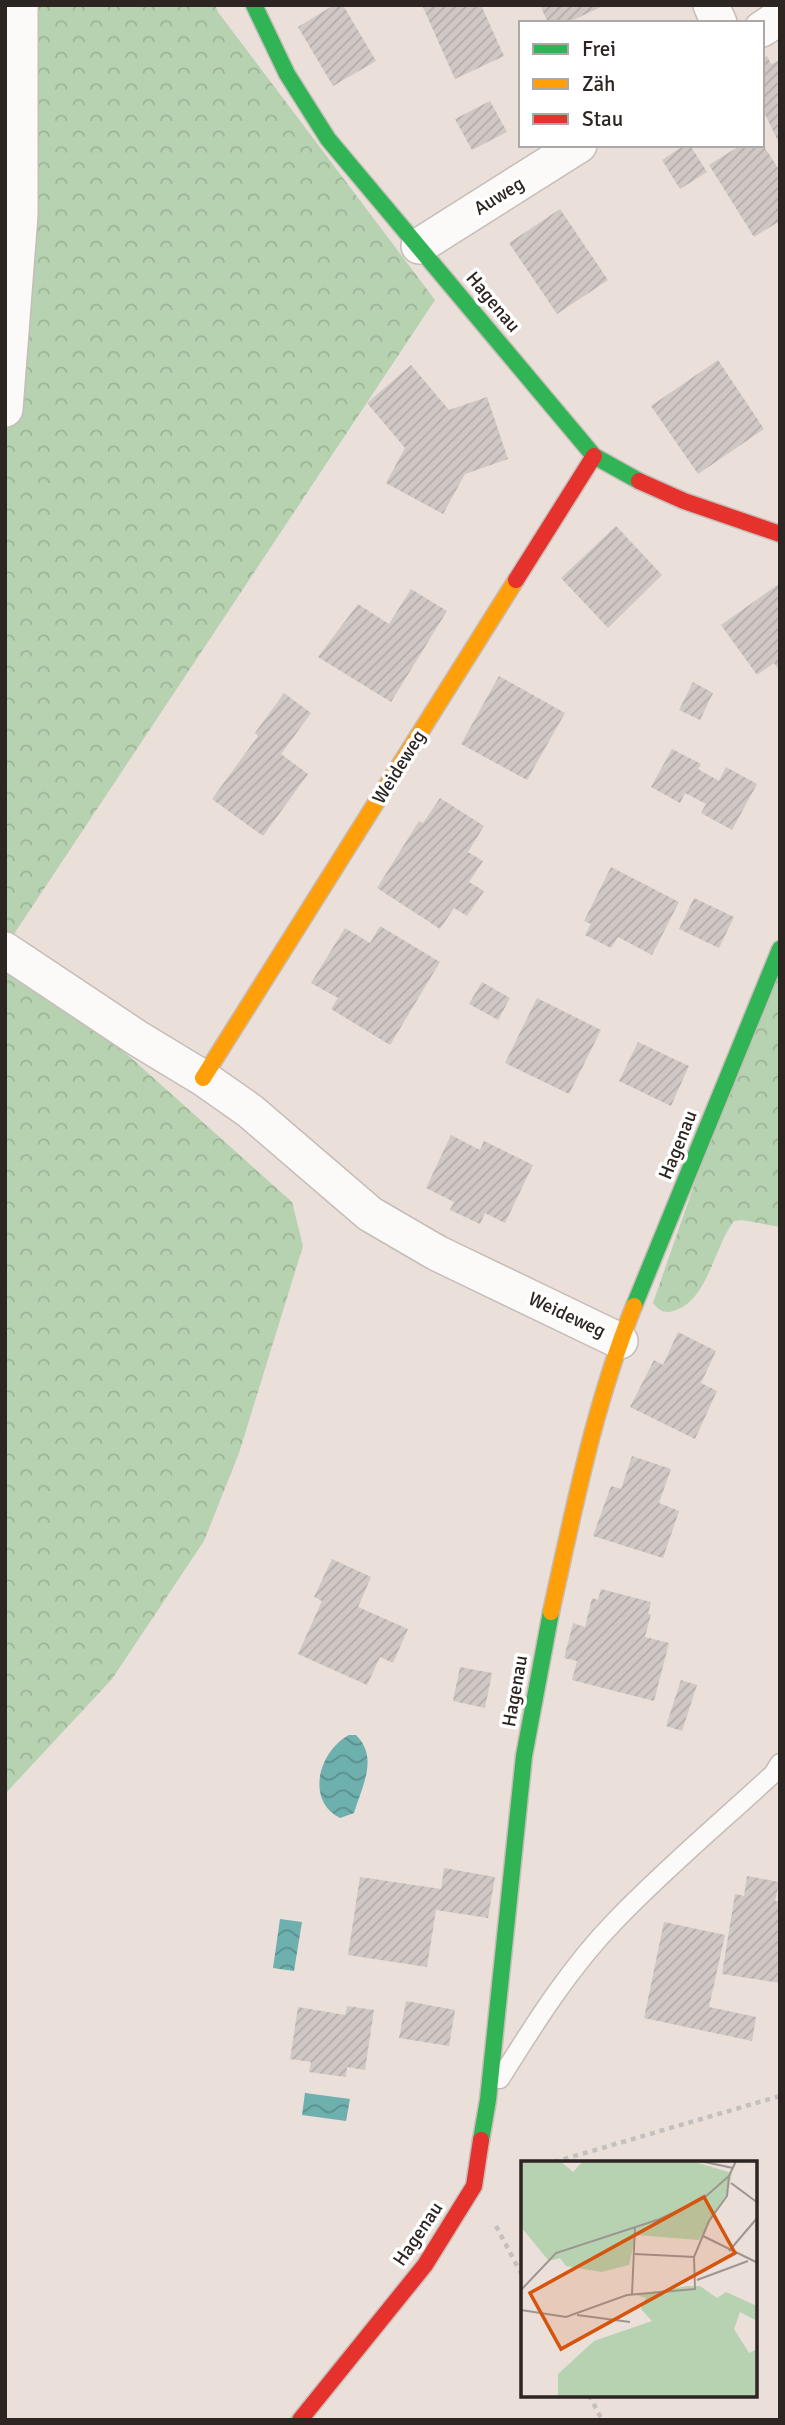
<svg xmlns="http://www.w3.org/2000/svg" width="785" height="2425" viewBox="0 0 785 2425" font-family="Signika,sans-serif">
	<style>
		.forest { fill: url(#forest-crowns) }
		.water { fill: url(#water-waves) }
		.building { fill: url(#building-hatch) }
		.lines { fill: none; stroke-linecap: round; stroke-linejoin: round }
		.lane-casing { stroke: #c6bdb9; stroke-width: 21 }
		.street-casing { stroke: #c6bdb9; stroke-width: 38 }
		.fast-casing { stroke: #c6bdb9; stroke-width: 19 }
		.slow-casing { stroke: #c6bdb9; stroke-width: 19 }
		.jam-casing { stroke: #c6bdb9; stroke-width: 19 }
		.path { stroke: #c3c0be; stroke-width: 4.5; stroke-dasharray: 5 5; stroke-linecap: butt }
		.lane { stroke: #fcfaf9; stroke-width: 18 }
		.street { stroke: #fcfaf9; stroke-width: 35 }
		.fast { stroke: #30b455; stroke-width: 16 }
		.slow { stroke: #ff9f0a; stroke-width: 16 }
		.jam { stroke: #e5322d; stroke-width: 16 }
		.labels { text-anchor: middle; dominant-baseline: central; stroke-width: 7; stroke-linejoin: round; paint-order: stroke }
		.street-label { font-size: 19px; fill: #2d2522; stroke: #fff }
		.inset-road { fill: none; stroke: #9e9590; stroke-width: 2 }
		.view { fill: #d5540e; fill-opacity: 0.15; stroke: #d5540e; stroke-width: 3.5 }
		.inset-edge { fill: none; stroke: #2d2522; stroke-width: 3.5 }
	</style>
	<defs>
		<pattern id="forest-crowns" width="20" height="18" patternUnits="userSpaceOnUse" patternTransform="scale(1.75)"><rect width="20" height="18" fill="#b6d2b0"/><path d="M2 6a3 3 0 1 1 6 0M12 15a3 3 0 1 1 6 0" fill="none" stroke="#9db497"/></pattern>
		<pattern id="water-waves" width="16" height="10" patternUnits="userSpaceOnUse" patternTransform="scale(1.75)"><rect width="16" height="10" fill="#6db0ae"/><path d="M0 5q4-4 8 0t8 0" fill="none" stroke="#5a8f8d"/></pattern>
		<pattern id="building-hatch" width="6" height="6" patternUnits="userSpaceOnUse" patternTransform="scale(1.75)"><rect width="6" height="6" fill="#d0c8c4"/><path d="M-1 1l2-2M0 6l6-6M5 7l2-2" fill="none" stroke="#b3aca8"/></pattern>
	</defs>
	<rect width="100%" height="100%" fill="#eadfd9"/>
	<g class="forest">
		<polygon points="5,5 215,5 218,12 435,300 6,946 292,1202 303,1246 239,1453 204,1541 112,1679 5,1794"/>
		<path d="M780,938V1227L742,1220L734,1221C714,1247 708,1299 676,1310C666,1314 660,1312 653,1303Z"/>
	</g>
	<g class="water">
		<path d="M349,1735H356C379,1758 362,1786 354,1813L340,1818C305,1800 319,1751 349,1735Z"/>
		<polygon points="280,1919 302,1922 294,1971 273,1968"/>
		<polygon points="305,2093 350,2099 346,2121 302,2115"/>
	</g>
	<g class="building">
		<polygon points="334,5 343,5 376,61 333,86 298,27"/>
		<polygon points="422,5 481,5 504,56 455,79"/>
		<polygon points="540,5 605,5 567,23 548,23"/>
		<polygon points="767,56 771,64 780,60 780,140 778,141 762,108 762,58"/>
		<polygon points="490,101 507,132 472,150 455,119"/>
		<polygon points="685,145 690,145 707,172 680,189 662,160"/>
		<polygon points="741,145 763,145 780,171 780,221 754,237 709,165"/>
		<polygon points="560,209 608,280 557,314 509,243"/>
		<polygon points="718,360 764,429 698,474 651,406"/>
		<polygon points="411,365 449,410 487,397 508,459 465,474 443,514 386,483 405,448 367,403"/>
		<polygon points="616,526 662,575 608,628 561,578"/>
		<polygon points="780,583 780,668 778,669 774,663 757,675 721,625"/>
		<polygon points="411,589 447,611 391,702 318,657 358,604 389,624"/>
		<polygon points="499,676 565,713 527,780 461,744"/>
		<polygon points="693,682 713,693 700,720 679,710"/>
		<polygon points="284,693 311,713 281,754 308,774 263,836 212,799 258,736 255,733"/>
		<polygon points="672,749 701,764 698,769 719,781 726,767 757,784 732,830 701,813 706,804 685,793 680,803 651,787"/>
		<polygon points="440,798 484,826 468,852 483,861 469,882 484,891 467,916 454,908 440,929 377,888 419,821 423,823"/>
		<polygon points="611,867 679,902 652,955 618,937 611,948 585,935 591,924 584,921"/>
		<polygon points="694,898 734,917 719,948 679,929"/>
		<polygon points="380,926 440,962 390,1045 331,1009 338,998 311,983 345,928 370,943"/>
		<polygon points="482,982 510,998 498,1020 469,1004"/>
		<polygon points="537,998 601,1030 569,1094 505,1063"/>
		<polygon points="638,1042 689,1066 671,1106 619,1081"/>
		<polygon points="451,1135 480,1150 484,1141 533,1165 505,1223 485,1213 480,1224 450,1210 454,1202 426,1188"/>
		<polygon points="678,1332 716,1351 701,1383 717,1391 695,1439 630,1407 654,1360 663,1365"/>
		<polygon points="632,1456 671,1469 659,1503 679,1511 663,1558 593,1536 611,1486 621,1489"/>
		<polygon points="332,1559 371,1577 358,1607 408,1629 393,1663 380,1657 367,1685 298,1654 322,1601 314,1597"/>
		<polygon points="601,1589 651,1602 648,1614 651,1614 645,1637 669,1643 654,1701 572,1680 577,1661 564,1658 573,1623 585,1627 592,1598 598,1600"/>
		<polygon points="460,1667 492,1673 485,1708 453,1701"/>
		<polygon points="681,1680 697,1685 682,1731 666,1726"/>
		<polygon points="444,1868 495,1877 488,1918 436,1910 427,1967 348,1955 360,1877 441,1889"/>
		<polygon points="747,1876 779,1882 775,1901 780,1902 780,1983 722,1974 735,1894 744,1896"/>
		<polygon points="664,1922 725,1935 709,2007 756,2017 752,2041 644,2018"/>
		<polygon points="406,2001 455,2010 449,2046 399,2038"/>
		<polygon points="347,2006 374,2010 365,2070 347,2067 346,2077 309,2072 311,2062 290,2059 298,2007 345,2015"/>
	</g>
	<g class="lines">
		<defs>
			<path id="lane" d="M500,2079C535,2023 570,1967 616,1920C666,1868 721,1822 773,1774L780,1763"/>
			<g id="street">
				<polyline points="711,5 719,23"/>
				<polyline points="762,29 780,17"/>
				<polyline points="419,246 579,145"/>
				<polyline points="5,409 20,215 20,5"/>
				<polyline points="5,950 137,1038 203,1078 250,1111 370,1214 437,1253 620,1341"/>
			</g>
			<g id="fast">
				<polyline points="254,5 287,74 328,139 594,456 639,481"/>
				<polyline points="634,1306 780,949"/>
				<polyline points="481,2140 488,2100 524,1756 551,1612"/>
			</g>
			<g id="slow">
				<polyline points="203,1078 516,580"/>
				<path d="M551,1612C574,1509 594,1405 634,1306"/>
			</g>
			<g id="jam">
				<polyline points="639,481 684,501 780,534"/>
				<polyline points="516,580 594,456"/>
				<polyline points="300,2420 425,2265 474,2186 481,2140"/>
			</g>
		</defs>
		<use href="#lane" class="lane-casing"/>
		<use href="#street" class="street-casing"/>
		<use href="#fast" class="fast-casing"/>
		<use href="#slow" class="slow-casing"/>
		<use href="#jam" class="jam-casing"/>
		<g class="path">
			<polyline points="554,2162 780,2096"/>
			<polyline points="496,2226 522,2275"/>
			<polyline points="589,2395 602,2420"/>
		</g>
		<use href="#lane" class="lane"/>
		<use href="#street" class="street"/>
		<use href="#fast" class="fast"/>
		<use href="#slow" class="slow"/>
		<use href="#jam" class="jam"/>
	</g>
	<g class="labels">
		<g class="street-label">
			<text transform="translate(499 196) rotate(-32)">Auweg</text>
			<text transform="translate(493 302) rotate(50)">Hagenau</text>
			<text transform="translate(399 767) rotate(-58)">Weideweg</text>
			<text transform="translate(678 1145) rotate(-68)">Hagenau</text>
			<text transform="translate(567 1315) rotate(25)">Weideweg</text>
			<text transform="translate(515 1691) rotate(-80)">Hagenau</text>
			<text transform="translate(418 2234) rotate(-56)">Hagenau</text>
		</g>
	</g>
	<g transform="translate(521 2161)">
		<rect width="236" height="236" fill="#eadfd9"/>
		<path d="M0,0H39L52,11L62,0H171L211,12L207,31L178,79L115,74L108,104L80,111L45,105L39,97L28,100L0,66ZM166,125H179L196,137L205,131L236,145V160L219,151L213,168L228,192L236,188V236H37V213L73,180L131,160L120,148L125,137L115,134Z" fill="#b6d2b0"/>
		<path class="inset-road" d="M179,0L212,7M210,22L237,42M182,75L237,102M208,90L237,56M114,93L173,96M176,119L227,100M0,129L35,92L139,58L183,37L208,15L215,0M111,133L114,66M0,149L45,156L106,134L174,128L173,96L188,60L206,35L208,15M56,154L109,161"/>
		<path class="view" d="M183,36L214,92L40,188L9,132Z"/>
		<rect width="236" height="236" class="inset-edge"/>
	</g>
	<rect width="785" height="2425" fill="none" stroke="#2d2522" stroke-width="14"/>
	<rect x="519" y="21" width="245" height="126" fill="#ffffff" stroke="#aba8a7" stroke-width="2"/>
	<rect x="533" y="44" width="35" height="10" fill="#30b455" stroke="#aba8a7" stroke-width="2"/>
	<text x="582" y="56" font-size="21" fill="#2d2522">Frei</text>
	<rect x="533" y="79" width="35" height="10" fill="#ff9f0a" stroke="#aba8a7" stroke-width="2"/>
	<text x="582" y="91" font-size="21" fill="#2d2522">Zäh</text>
	<rect x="533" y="114" width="35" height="10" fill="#e5322d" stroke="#aba8a7" stroke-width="2"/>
	<text x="582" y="126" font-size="21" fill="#2d2522">Stau</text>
</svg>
